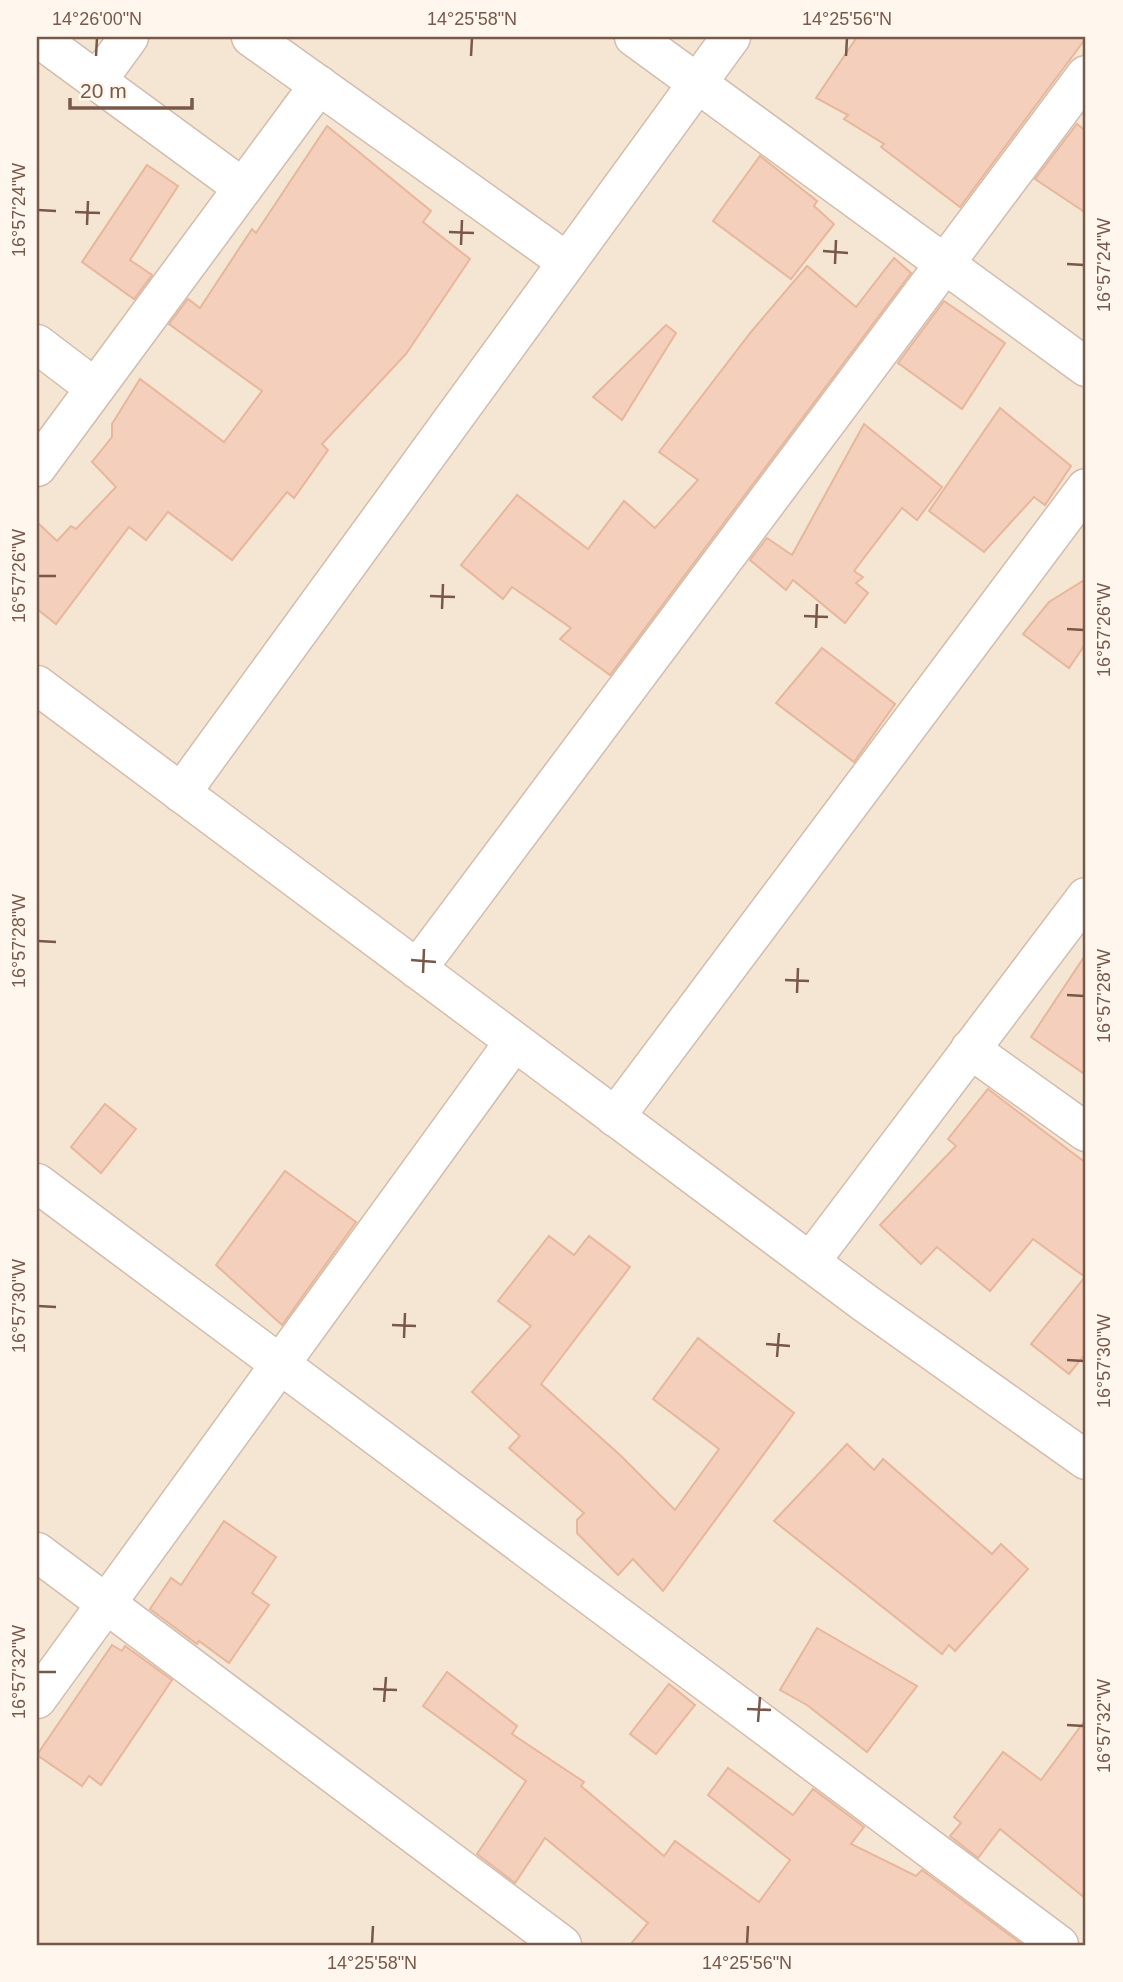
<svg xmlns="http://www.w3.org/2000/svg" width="1123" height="1982" viewBox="0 0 1123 1982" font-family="Helvetica,sans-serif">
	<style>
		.residential { fill: #f5e5d3 }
		.building { fill: #f4d0bc; stroke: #e8b69b; stroke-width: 2 }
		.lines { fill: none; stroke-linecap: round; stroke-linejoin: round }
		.street-casing { stroke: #d2bcad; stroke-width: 41 }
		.secondary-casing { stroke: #d5bcab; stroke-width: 41 }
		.street { stroke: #fff; stroke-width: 38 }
		.secondary { stroke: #fff; stroke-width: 38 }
		.ticks { fill: none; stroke: #785849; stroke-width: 2.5 }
		.neatline { fill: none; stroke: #785849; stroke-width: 2.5 }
		.ticks-label { font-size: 18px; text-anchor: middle; fill: #785849 }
	</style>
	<rect width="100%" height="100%" fill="#fdf3e5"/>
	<rect class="residential" x="37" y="37" width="1049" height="1908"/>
	<g class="building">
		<polygon points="857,37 1086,37 1086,38 960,207 881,147 884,144 844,119 848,115 816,98"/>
		<polygon points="1077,124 1086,131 1086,213 1035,179"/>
		<polygon points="327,126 431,211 423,222 470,259 406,354 322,444 328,450 294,498 287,492 232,560 168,512 146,540 129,527 56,624 37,609 37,522 57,541 71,526 76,529 116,487 92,462 112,437 112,424 140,379 224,442 262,391 169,324 188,299 200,308 252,229 256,233"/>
		<polygon points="760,156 817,201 814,206 834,224 791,279 713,221"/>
		<polygon points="147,165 178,186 130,260 152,275 134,299 82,262"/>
		<polygon points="894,258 911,273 610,675 560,639 571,628 512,587 503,599 461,565 517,495 588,549 624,501 655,528 698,480 659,452 751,332 807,266 856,307"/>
		<polygon points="944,301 1005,343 962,409 898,363"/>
		<polygon points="666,325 676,333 622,420 593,397"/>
		<polygon points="1000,408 1071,466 1045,505 1034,497 984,552 929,511"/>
		<polygon points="864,424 942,487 917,520 902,508 854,571 863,577 856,583 868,593 845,623 793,580 786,590 750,560 767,538 792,555"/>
		<polygon points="1086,579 1086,643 1069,668 1023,634 1049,602"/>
		<polygon points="822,648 895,704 854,762 776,703"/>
		<polygon points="1086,954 1086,1075 1031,1037"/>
		<polygon points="988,1089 1086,1163 1086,1353 1069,1374 1031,1344 1085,1277 1033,1239 990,1291 937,1247 921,1264 880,1225 956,1146 948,1139"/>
		<polygon points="105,1104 136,1129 101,1173 71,1147"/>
		<polygon points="285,1171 356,1222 282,1325 216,1265"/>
		<polygon points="549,1236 574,1255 589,1236 630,1267 541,1384 620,1455 675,1510 719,1449 653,1399 698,1338 794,1413 663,1591 633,1559 618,1575 577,1533 577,1520 584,1513 509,1448 520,1436 472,1392 531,1326 498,1301"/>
		<polygon points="847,1444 874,1470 883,1459 992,1554 1001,1544 1028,1569 955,1651 949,1645 942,1654 774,1521"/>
		<polygon points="224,1521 276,1557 252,1593 269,1605 229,1663 199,1641 197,1644 150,1609 171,1578 181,1585"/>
		<polygon points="817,1628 917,1686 867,1752 807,1705 780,1690"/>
		<polygon points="112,1645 122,1651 125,1646 172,1680 101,1785 89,1776 82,1786 37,1755"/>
		<polygon points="447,1672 517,1726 512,1734 584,1782 581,1786 664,1856 675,1841 759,1902 790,1860 708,1795 728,1768 793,1815 813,1789 864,1827 851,1844 916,1876 922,1870 1023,1945 630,1945 648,1923 545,1838 515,1883 477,1854 526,1781 423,1706"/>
		<polygon points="669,1684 695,1705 656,1754 630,1734"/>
		<polygon points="1086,1719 1086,1899 1000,1829 978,1858 950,1836 961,1823 954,1817 1003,1752 1041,1780"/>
	</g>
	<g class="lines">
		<defs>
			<g id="street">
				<polyline points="37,37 243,188"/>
				<polyline points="251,37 567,262"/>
				<polyline points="634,37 1086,367"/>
				<polyline points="97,81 129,37"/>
				<polyline points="37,344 95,388"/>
				<polyline points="37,467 319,85"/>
				<polyline points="181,793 731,37"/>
				<polyline points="417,969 1086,75"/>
				<polyline points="970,1049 1086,1132"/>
				<polyline points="615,1117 1086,488"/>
				<polyline points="37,1183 1059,1945"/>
				<polyline points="810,1262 1086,897"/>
				<polyline points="37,1552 562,1945"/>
				<polyline points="37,1699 514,1042"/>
			</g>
			<polyline id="secondary" points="37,685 865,1303 1086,1460"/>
		</defs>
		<use href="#street" class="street-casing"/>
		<use href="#secondary" class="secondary-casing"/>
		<use href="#street" class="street"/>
		<use href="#secondary" class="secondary"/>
	</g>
	<path class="ticks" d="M96,56L97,38M471,56L472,38M846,56L847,38M38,210L56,211M75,212L100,213M87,225L88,201M449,232L474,233M461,245L462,220M823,251L848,253M835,264L836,240M1067,264L1084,265M38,576H56M430,596L455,597M442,609L443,584M804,616L828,617M816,628L817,604M1067,629L1084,630M38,941L56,942M411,960L436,962M423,973L424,949M785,980L809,981M797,993L798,968M1067,995L1084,996M38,1306L56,1307M392,1325L416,1326M404,1338L405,1313M766,1344L790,1346M777,1357L779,1333M1067,1360L1084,1361M38,1672H56M373,1689L397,1690M384,1702L386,1677M747,1709L771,1710M758,1722L760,1697M1067,1725L1084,1726M372,1944L373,1926M747,1944L748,1926"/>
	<rect width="1123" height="1982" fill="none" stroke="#fff7ed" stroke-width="77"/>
	<path d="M70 98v10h122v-10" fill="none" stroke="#785849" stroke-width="3.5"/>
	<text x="80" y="98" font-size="21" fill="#785849" stroke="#fff7ed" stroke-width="5" paint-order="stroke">20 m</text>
	<rect x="38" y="38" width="1046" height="1906" class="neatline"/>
	<g class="ticks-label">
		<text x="97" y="25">14°26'00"N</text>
		<text x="472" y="25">14°25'58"N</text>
		<text x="847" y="25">14°25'56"N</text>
		<text transform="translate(19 210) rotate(-90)" y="6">16°57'24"W</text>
		<text transform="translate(1104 265) rotate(-90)" y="6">16°57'24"W</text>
		<text transform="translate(19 576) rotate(-90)" y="6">16°57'26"W</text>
		<text transform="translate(1104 630) rotate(-90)" y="6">16°57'26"W</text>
		<text transform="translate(19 941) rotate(-90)" y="6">16°57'28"W</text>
		<text transform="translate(1104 996) rotate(-90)" y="6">16°57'28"W</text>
		<text transform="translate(19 1306) rotate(-90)" y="6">16°57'30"W</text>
		<text transform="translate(1104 1361) rotate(-90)" y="6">16°57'30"W</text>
		<text transform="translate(19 1672) rotate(-90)" y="6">16°57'32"W</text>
		<text transform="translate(1104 1726) rotate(-90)" y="6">16°57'32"W</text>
		<text x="372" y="1969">14°25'58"N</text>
		<text x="747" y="1969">14°25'56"N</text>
	</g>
</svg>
